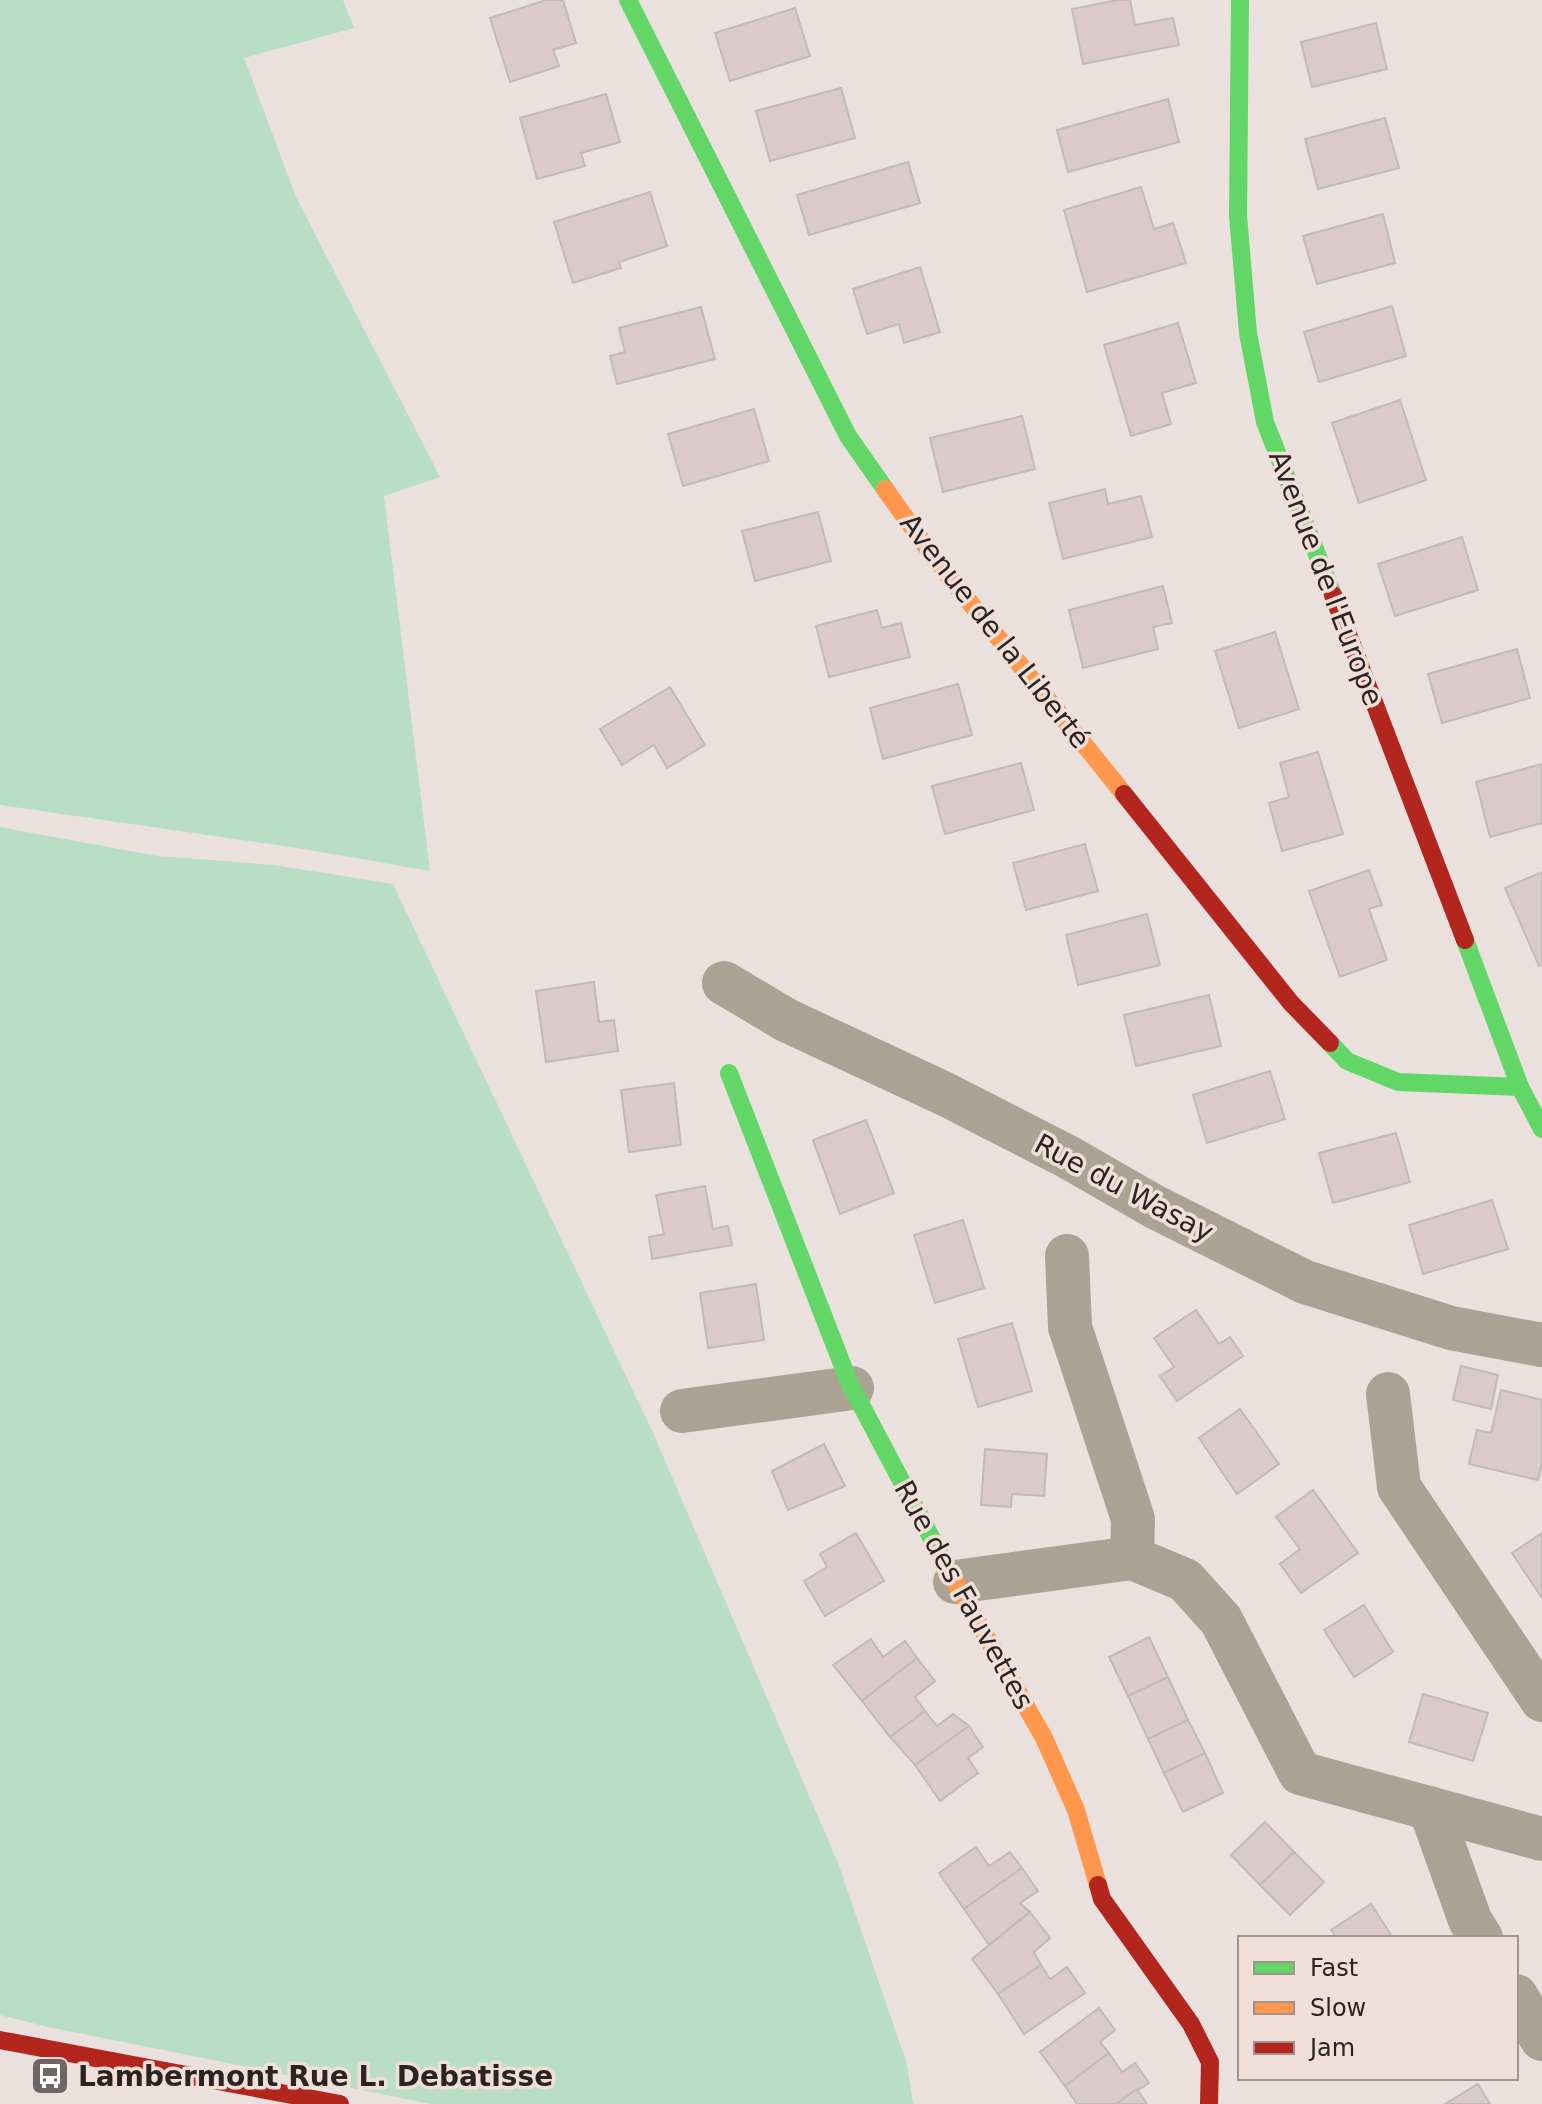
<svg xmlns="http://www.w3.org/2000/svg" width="1542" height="2104" viewBox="0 0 1542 2104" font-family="'DejaVu Sans',sans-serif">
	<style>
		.green { fill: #baddc5 }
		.building { fill: #dac9cd; stroke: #c2baba; stroke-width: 2 }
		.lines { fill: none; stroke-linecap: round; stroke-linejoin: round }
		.street { stroke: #aaa393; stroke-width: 44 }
		.fast { stroke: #63d668; stroke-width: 18 }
		.slow { stroke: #ff974d; stroke-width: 18 }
		.jam { stroke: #b3261e; stroke-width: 18 }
		.labels { text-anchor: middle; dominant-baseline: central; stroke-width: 7; stroke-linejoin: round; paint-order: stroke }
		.street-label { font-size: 28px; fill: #2b2422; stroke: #f0dfd8 }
		.poi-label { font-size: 28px; font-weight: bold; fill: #2b2422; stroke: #f0dfd8; text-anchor: start }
	</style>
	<rect width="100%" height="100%" fill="#eae1de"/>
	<g class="green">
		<polygon points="0,0 343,0 354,28 244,58 296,197 440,477 384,496 430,871 298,848 0,805"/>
		<polygon points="0,827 157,856 274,865 393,884 654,1435 838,1863 907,2064 913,2104 431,2104 48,2027 0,2015"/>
	</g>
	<g class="building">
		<polygon points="546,0 563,0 576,43 553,50 559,66 510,82 490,18"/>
		<polygon points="1118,0 1130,0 1135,25 1173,18 1179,45 1083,64 1072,9"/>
		<polygon points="795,8 810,56 730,81 715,33"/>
		<polygon points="1376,23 1387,69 1312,87 1301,42"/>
		<polygon points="841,88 855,138 770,161 756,111"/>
		<polygon points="606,94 620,142 581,153 585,166 537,179 520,118"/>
		<polygon points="1168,99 1179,142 1068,172 1057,130"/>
		<polygon points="1385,118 1399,168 1318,189 1305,139"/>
		<polygon points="908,162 920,203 809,235 797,195"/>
		<polygon points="1141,187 1154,229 1173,223 1186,263 1087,292 1064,210"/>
		<polygon points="650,192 667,246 619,262 621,268 573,283 554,222"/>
		<polygon points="1383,214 1395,263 1317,284 1303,236"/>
		<polygon points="920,267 940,332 904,343 899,324 867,334 853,289"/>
		<polygon points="1392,306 1406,356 1319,382 1304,332"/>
		<polygon points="701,307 715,359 617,384 610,356 625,352 619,328"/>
		<polygon points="1178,323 1196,383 1162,393 1171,424 1131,436 1104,345"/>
		<polygon points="1400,400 1426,480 1359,503 1332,423"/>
		<polygon points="754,409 769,461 683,486 668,434"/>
		<polygon points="1022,416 1035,469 943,492 930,438"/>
		<polygon points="1105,489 1108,504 1141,496 1152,537 1063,559 1049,503"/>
		<polygon points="818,512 831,561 755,581 742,531"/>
		<polygon points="1462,537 1478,590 1395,616 1378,564"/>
		<polygon points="1163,586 1172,623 1153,627 1158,649 1083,668 1069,610"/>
		<polygon points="877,610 882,628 901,623 910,657 829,677 816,626"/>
		<polygon points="1275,632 1299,709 1239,728 1215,651"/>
		<polygon points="1517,649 1530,698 1442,723 1428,674"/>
		<polygon points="958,684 972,735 883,759 870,708"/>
		<polygon points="670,687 705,745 667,768 654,745 622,765 600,729"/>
		<polygon points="1318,752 1343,834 1282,851 1269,803 1289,797 1280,763"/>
		<polygon points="1021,763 1034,810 945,834 932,786"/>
		<polygon points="1542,764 1542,823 1490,837 1476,782"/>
		<polygon points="1085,844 1098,891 1026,910 1013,863"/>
		<polygon points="1369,870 1382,905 1369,909 1387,960 1340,977 1309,891"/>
		<polygon points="1542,872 1542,965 1539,966 1505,888"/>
		<polygon points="1147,914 1160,965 1078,985 1066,935"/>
		<polygon points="594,982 599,1022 614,1020 618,1051 546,1062 536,991"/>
		<polygon points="1209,995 1221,1046 1136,1066 1124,1015"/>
		<polygon points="1270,1071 1285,1119 1207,1143 1193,1095"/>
		<polygon points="674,1083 681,1145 629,1152 621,1090"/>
		<polygon points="866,1120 894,1193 840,1214 813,1140"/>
		<polygon points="1396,1133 1410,1182 1333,1203 1319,1153"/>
		<polygon points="705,1186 713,1229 728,1226 732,1245 652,1259 649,1237 664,1234 656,1195"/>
		<polygon points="1492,1200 1508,1249 1423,1274 1409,1225"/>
		<polygon points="963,1220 984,1288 935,1303 914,1235"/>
		<polygon points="756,1284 764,1340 708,1348 700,1293"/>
		<polygon points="1196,1310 1219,1344 1230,1337 1243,1356 1177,1401 1160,1376 1174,1367 1154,1338"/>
		<polygon points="1012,1323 1032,1391 978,1407 958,1339"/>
		<polygon points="1461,1366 1498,1375 1491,1409 1453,1400"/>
		<polygon points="1501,1390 1542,1400 1542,1463 1538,1480 1469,1464 1477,1430 1491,1433"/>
		<polygon points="1240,1409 1279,1464 1237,1494 1199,1438"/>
		<polygon points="824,1444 845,1486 788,1510 772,1471"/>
		<polygon points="985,1449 1047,1454 1044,1496 1012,1494 1011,1507 981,1505"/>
		<polygon points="1313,1490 1358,1553 1301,1593 1280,1564 1300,1549 1276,1517"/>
		<polygon points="856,1533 884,1581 825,1616 804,1581 827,1567 820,1554"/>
		<polygon points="1542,1533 1542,1598 1512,1553"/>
		<polygon points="1364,1605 1393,1652 1354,1677 1324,1630"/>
		<polygon points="1149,1637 1168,1677 1128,1696 1109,1657"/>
		<polygon points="871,1639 883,1657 905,1641 917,1658 862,1701 833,1665"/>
		<polygon points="917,1658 935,1681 915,1697 925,1711 890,1737 862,1701"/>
		<polygon points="1168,1677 1188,1720 1148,1739 1128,1696"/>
		<polygon points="1423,1694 1488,1713 1473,1761 1409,1742"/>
		<polygon points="925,1711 937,1726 953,1714 969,1726 915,1765 890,1737"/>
		<polygon points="1188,1720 1205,1753 1164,1773 1148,1739"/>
		<polygon points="969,1726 983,1747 968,1758 978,1773 940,1801 915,1765"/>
		<polygon points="1205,1753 1223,1793 1183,1812 1164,1773"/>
		<polygon points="1265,1822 1294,1852 1260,1885 1231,1855"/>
		<polygon points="976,1847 989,1866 1010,1852 1022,1868 964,1909 939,1873"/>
		<polygon points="1294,1852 1324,1882 1290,1915 1260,1885"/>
		<polygon points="1022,1868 1038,1891 1020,1903 1030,1912 989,1945 964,1909"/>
		<polygon points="1371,1904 1393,1938 1337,1938 1331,1930"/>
		<polygon points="1030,1912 1050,1938 1034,1952 1041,1965 998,1994 972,1959"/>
		<polygon points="1041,1965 1050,1979 1067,1967 1085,1993 1024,2034 998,1994"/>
		<polygon points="1099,2008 1115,2030 1100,2042 1109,2053 1065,2086 1040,2052"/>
		<polygon points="1109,2053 1122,2072 1135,2063 1149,2083 1116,2104 1077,2104 1065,2086"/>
		<polygon points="1478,2084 1490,2104 1445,2104"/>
		<polygon points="1137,2089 1147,2104 1116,2104"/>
	</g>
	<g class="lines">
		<g class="street">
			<polyline points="724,983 786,1020 945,1094 1068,1157 1155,1207 1305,1282 1451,1328 1542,1345"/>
			<polyline points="1067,1256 1070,1327 1133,1519 1132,1558"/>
			<polyline points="1388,1394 1399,1487 1542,1700"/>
			<polyline points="682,1411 852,1388"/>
			<polyline points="955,1582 1132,1558 1185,1580 1221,1620 1300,1773 1542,1839"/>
			<polyline points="1430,1808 1470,1920 1481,1938"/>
			<polyline points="1516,1996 1542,2039"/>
		</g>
		<g class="fast">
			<polyline points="628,0 848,436 885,489"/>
			<polyline points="1240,0 1238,216 1248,333 1265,422 1333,595"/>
			<polyline points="1465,940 1520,1087 1542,1129"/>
			<polyline points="1330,1043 1347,1061 1398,1082 1520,1087"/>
			<polyline points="729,1073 849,1382 951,1575"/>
		</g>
		<g class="slow">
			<polyline points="885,489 934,558 1124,794"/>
			<polyline points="951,1575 1044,1738 1076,1810 1098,1885"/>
		</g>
		<g class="jam">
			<polyline points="1333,595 1465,940"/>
			<polyline points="1124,794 1291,1003 1330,1043"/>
			<polyline points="1098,1885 1102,1899 1191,2024 1210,2062 1209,2104"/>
			<polyline points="0,2040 340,2104"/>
		</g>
	</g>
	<defs>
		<symbol id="bus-square" viewBox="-11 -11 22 22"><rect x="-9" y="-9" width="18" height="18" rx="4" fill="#6e6664" stroke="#f0dfd8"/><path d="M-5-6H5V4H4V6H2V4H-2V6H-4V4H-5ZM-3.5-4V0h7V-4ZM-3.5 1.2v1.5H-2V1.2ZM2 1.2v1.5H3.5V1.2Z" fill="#fff"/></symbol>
	</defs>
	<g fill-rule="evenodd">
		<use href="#bus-square" x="28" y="2054" width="44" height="44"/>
	</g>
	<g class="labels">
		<g class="street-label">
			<text transform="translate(1326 578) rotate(69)">Avenue de l'Europe</text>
			<text transform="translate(995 631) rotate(52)">Avenue de la Liberté</text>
			<text transform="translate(1124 1188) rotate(28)">Rue du Wasay</text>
			<text transform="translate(964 1595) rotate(61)">Rue des Fauvettes</text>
		</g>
		<g class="poi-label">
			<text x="78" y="2076">Lambermont Rue L. Debatisse</text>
		</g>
	</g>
	<rect x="1238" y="1936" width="280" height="144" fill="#f0dfd8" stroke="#a1948f" stroke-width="2"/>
	<rect x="1254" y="1962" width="40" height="12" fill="#63d668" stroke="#a1948f" stroke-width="2"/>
	<text x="1310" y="1976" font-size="24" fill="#2b2422">Fast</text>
	<rect x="1254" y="2002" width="40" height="12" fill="#ff974d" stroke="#a1948f" stroke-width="2"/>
	<text x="1310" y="2016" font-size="24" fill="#2b2422">Slow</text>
	<rect x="1254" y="2042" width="40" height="12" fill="#b3261e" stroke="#a1948f" stroke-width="2"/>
	<text x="1310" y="2056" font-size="24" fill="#2b2422">Jam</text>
</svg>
